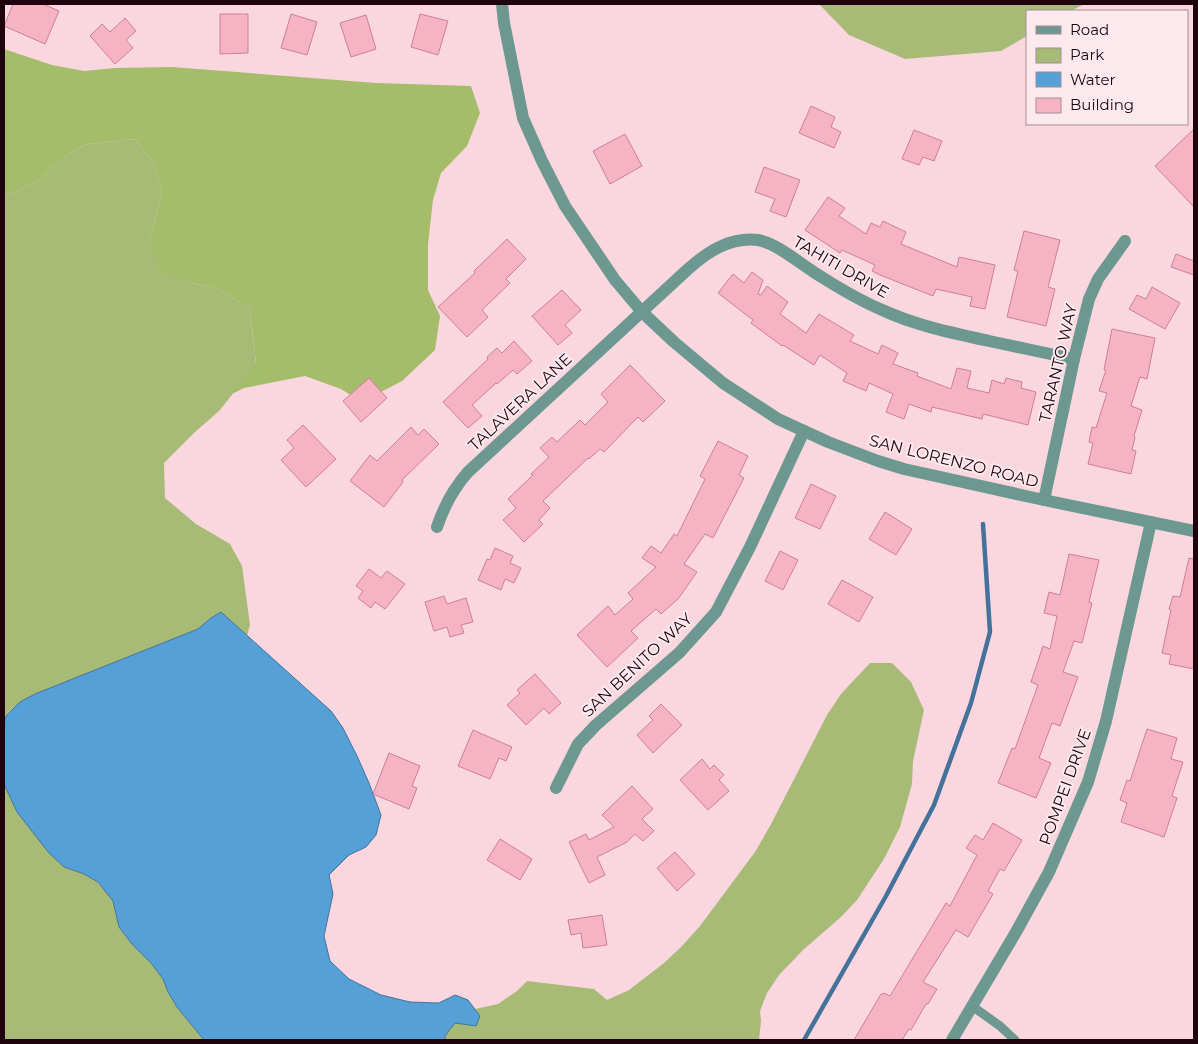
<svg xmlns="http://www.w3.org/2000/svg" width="1198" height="1044" viewBox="0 0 1198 1044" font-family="Montserrat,sans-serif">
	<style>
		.green { fill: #a7bb76 }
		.forest { fill: #a5bc6a }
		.water { fill: #55a1d7; stroke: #45729a }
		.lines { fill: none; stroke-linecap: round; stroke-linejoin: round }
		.stream { stroke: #45729a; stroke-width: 4.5 }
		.building { fill: #f6b3c4; stroke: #ce7f95 }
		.service { stroke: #6c9890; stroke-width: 9 }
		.minor { stroke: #6c9890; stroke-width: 12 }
		.tertiary { stroke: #6c9890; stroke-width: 12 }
		.labels { text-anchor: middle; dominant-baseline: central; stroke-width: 4; stroke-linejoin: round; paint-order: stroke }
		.street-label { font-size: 16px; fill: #1f040d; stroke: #fbe9ee }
	</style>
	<rect width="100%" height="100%" fill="#fad7df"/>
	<g class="green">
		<polygon points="819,4 1084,4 1071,11 1027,11 1027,36 1001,51 905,59 849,35"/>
		<polygon points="135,139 154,163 162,193 150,238 190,283 216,287 250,309 256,364 220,410 195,432 164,463 165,498 196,524 230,544 242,566 250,625 247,636 221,613 211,618 199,629 35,694 20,702 6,715 4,724 4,196 38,181 69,153 88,144"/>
		<polygon points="870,663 892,663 911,682 924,710 913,761 912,784 900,827 884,859 857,900 841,917 803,950 779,975 767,993 760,1011 761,1021 759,1040 445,1040 445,1036 455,1023 480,1016 475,1009 498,1004 517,991 527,981 594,989 607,1000 629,990 664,963 682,946 700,926 755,852 770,826 827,715 841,694"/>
		<polygon points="4,784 17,812 64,867 84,874 98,882 113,901 119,927 132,944 151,963 163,979 168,992 177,1007 204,1040 4,1040"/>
	</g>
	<polygon class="forest" points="4,49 52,65 84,71 115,68 172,67 376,83 471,86 480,113 467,146 441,173 433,200 428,244 428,290 440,316 435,350 402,381 362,402 341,389 305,376 244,388 232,394 256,363 250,309 216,287 190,283 160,272 150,238 162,193 154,163 135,139 88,144 69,153 38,181 4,196"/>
	<polygon class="water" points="221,612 331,711 343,728 358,758 369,783 381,815 376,835 366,847 349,855 329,875 333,894 324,936 330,961 349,979 381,995 410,1002 439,1003 455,995 468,1000 480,1016 476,1026 455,1023 445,1036 445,1040 204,1040 177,1007 168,992 163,979 151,963 132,944 119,927 113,901 98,882 84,874 64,867 49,853 17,812 4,784 4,724 6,716 20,702 35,694 198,629 211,618"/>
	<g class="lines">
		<polyline class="stream" points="804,1040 886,896 934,805 971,703 990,632 983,524"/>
	</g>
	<g class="building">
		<polygon points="13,4 43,4 59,11 45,44 4,26"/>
		<polygon points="220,14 248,14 248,53 220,54"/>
		<polygon points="291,14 317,22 307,55 281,48"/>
		<polygon points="420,14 448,21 438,55 411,47"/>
		<polygon points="366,15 376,49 351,57 340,23"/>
		<polygon points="125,18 136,31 126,40 133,48 115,64 90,36 102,24 110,32"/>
		<polygon points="811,106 835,117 831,127 841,132 834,148 799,133"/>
		<polygon points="1194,129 1194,207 1155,166"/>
		<polygon points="914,130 942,141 934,161 923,157 919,165 902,159"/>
		<polygon points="625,134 642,166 610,184 593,151"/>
		<polygon points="764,167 800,180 786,217 770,211 775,199 755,192"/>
		<polygon points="828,197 845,208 839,216 866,234 871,223 880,227 883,221 906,232 901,244 957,267 959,257 995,265 985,309 970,306 972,297 936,289 933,296 880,275 872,271 875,265 842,250 840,253 805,230"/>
		<polygon points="1024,231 1060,240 1048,287 1055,289 1046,326 1007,317 1018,271 1014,270"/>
		<polygon points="507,239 526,259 506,279 510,283 482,310 488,317 467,337 438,307 475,273 474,271"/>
		<polygon points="1176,254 1194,261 1194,275 1171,267"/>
		<polygon points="752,272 763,280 758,294 761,295 767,286 788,302 780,314 806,333 819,314 854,335 850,341 878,354 882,345 898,353 893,364 918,373 917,376 951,389 957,368 971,371 967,388 989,393 992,380 1004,384 1006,378 1022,382 1021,388 1036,392 1028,425 983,414 982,419 932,407 931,412 909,404 904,419 886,412 893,394 869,383 866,391 843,381 847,373 820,355 814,365 783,345 782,346 751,323 753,320 718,293 733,274 744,283"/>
		<polygon points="1152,287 1180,303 1165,329 1129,309 1137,295 1146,299"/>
		<polygon points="562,290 581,310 565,325 572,333 558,345 532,316"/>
		<polygon points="1112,329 1155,338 1147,379 1140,377 1131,406 1142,410 1134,436 1135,437 1132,450 1136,451 1131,474 1088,464 1093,443 1089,442 1092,427 1096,428 1107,393 1099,391 1106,370 1104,370"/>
		<polygon points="514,341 532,361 517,374 513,370 497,384 496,383 472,405 482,416 468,428 443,402 488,359 487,357 497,348 502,353"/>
		<polygon points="630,365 665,401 643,422 638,417 604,452 600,449 589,459 588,458 543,501 550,508 539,520 543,524 524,542 503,520 516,508 508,499 533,475 531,474 549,457 540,448 552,437 557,442 580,420 585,425 608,402 601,394"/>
		<polygon points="369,378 387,398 361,422 343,401"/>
		<polygon points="303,425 336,459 306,487 281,460 294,448 287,440"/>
		<polygon points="411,427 418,435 424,429 439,444 402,480 403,482 384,507 350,481 370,455 377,461"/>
		<polygon points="718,441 748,456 739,475 744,478 713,538 705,534 684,564 697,572 678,599 661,614 656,609 631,631 638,638 607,667 577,635 608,606 615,615 633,599 628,593 656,567 642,558 651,546 661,553 674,534 677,536 705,479 700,476"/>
		<polygon points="811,484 836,496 820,529 795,518"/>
		<polygon points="885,512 912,529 896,555 869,539"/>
		<polygon points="495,548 513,556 510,563 521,568 514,583 505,579 501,590 478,580 487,559 490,560"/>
		<polygon points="780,551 798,560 783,590 765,581"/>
		<polygon points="1069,554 1099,560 1089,602 1092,603 1082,643 1074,641 1063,672 1078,677 1060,726 1052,723 1039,758 1051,763 1036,798 998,783 1012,748 1015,749 1038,685 1031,682 1043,646 1050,649 1057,616 1044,613 1049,592 1060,595"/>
		<polygon points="1189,558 1194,559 1194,669 1169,664 1171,655 1162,653 1171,610 1169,609 1173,596 1180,597"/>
		<polygon points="369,569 381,578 387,571 405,584 385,609 375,602 371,608 358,598 363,591 356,586"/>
		<polygon points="842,580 873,597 859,622 828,604"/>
		<polygon points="444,596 447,604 466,598 473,622 461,625 464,633 450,637 447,627 434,631 425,602"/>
		<polygon points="535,674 561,703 549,714 544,708 526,725 507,705 520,693 517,690"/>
		<polygon points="661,704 682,725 653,753 637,735 653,720 649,716"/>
		<polygon points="1147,729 1177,738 1171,759 1183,762 1172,796 1177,798 1164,837 1121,822 1127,803 1120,800 1127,780 1130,781"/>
		<polygon points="473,730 512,747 506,761 499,758 490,779 458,766"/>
		<polygon points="389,753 420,766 412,786 417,788 409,809 373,794"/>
		<polygon points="702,759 710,769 714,765 724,775 719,780 729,791 708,810 680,780"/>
		<polygon points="632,786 653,809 642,819 654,831 643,841 635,834 627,842 597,857 605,875 589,883 569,842 586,834 589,840 614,827 602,815"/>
		<polygon points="993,823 1022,840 1004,871 1000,869 988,891 993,894 968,937 956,930 923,982 937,989 928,1004 926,1004 911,1030 909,1029 902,1040 854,1040 881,994 883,994 884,993 890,996 946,903 950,906 977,855 966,848 975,835 983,840"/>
		<polygon points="500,839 532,859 520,880 487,860"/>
		<polygon points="675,852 695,874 677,891 657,868"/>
		<polygon points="602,915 607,945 583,948 581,933 571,935 568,920"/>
	</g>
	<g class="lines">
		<polyline class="service" points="972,1006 1000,1026 1015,1040"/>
		<g class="minor">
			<polyline points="1044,500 1074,359 1089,299 1098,279 1125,241"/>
			<path d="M437,527C444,506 453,489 468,472L687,270C707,252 729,237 758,240C777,243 803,266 820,276C839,288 859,300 880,309C914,325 952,333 989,341C1017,347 1046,353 1074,359"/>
			<polyline points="556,788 578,744 596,725 679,653 716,612 750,547 804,431"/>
		</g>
		<g class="tertiary">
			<polyline points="502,4 504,23 523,118 542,161 565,206 615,280 642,312 674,342 723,383 778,419 828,442 878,461 904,469 1044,500 1194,531"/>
			<polyline points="952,1040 1016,932 1049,872 1088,782 1106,721 1151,522"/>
		</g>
	</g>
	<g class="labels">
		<g class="street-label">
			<text transform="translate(841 267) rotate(30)">TAHITI DRIVE</text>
			<text transform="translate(1058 363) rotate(-77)">TARANTO WAY</text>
			<text transform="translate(520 402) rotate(-43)">TALAVERA LANE</text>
			<text transform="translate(954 461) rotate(14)">SAN LORENZO ROAD</text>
			<text transform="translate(637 665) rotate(-43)">SAN BENITO WAY</text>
			<text transform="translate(1065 787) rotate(-70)">POMPEI DRIVE</text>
		</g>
	</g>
	<rect width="1198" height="1044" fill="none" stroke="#1f040d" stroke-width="10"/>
	<rect x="1026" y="10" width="162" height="115" fill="#fbe9ee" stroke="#a38d94"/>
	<rect x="1036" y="26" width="25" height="8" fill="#6c9890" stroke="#a38d94"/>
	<text x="1070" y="35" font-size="15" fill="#1f040d">Road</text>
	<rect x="1036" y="48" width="25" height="15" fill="#a7bb76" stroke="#a38d94"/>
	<text x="1070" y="60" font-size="15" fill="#1f040d">Park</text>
	<rect x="1036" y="72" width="25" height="15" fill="#55a1d7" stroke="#a38d94"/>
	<text x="1070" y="85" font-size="15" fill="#1f040d">Water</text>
	<rect x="1036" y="98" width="25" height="15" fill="#f6b3c4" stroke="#a38d94"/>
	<text x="1070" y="110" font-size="15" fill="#1f040d">Building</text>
</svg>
